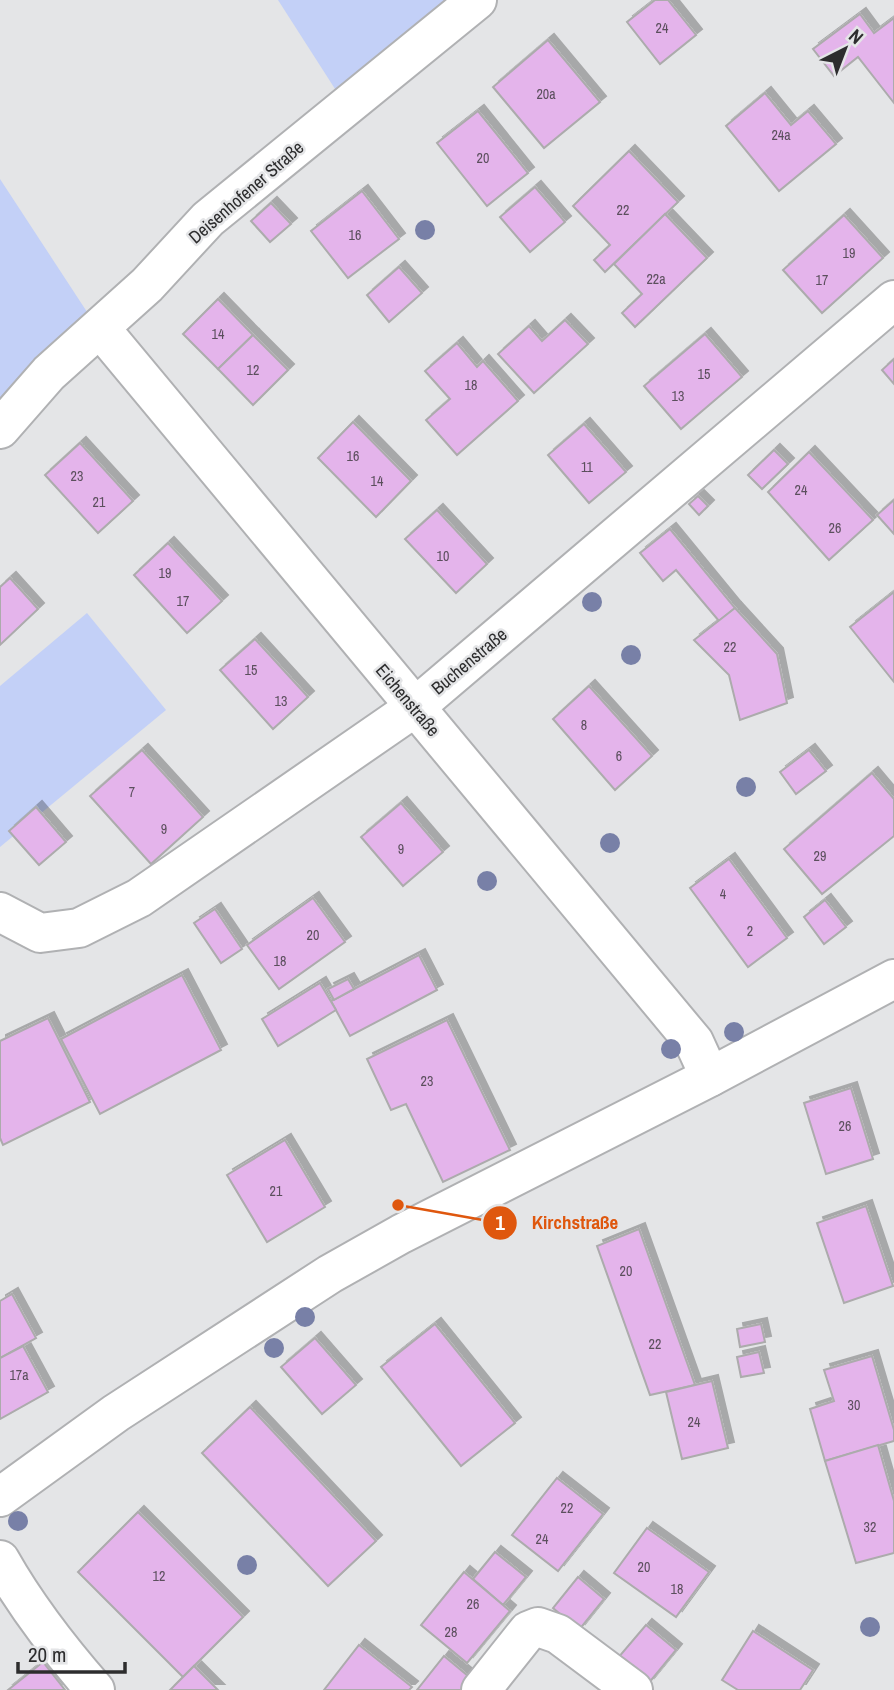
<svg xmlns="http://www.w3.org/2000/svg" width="894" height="1690" viewBox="0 0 894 1690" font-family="'Archivo Narrow',sans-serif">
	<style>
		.green { fill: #c3d0f7 }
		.building { fill: #e4b4eb; stroke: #acabac; stroke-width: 2; filter: url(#shadow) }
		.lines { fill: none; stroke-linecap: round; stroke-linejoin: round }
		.street-casing { stroke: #b0b1b3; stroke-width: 42 }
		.street { stroke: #fff; stroke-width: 38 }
		.tree { fill: #7880a7 }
		.labels { text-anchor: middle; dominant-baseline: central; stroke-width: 5; stroke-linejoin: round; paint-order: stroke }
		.number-label { font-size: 14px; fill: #5b4f5d }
		.street-label { font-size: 18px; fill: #2d2d2e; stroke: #e4e5e7 }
		.leader { fill: none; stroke: #df570e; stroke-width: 2.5 }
		.callout-dot { fill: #df570e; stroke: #e4e5e7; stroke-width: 2.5 }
		.mark-label { font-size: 21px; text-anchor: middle; font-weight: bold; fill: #fff }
		.callout-label { font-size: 19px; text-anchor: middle; font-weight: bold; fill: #df570e; stroke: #e4e5e7; stroke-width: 5; stroke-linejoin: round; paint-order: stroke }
	</style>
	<defs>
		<filter id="shadow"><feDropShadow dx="6" dy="-6" stdDeviation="0" flood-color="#0004"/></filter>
	</defs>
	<rect width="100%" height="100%" fill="#e4e5e7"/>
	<g class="green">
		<polygon points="278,0 451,0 337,92"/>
		<polygon points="0,179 91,318 0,411"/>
		<polygon points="87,613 166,710 0,847 0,686"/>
	</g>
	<g class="building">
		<polygon points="655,0 668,0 696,35 660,64 627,22"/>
		<polygon points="860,14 874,33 894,18 894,103 858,57 834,76 813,49"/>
		<polygon points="548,40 600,102 544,148 493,87"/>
		<polygon points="765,93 791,125 808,111 836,144 779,191 726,126"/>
		<polygon points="478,111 528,173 487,206 437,143"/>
		<polygon points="629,151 678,202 605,272 594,260 610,245 573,206"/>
		<polygon points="535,187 565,222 530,252 500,217"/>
		<polygon points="362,191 399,239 348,278 311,231"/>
		<polygon points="271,203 291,224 270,242 251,221"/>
		<polygon points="665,214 707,258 635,327 622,313 642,294 614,264"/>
		<polygon points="844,215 883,258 822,313 783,270"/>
		<polygon points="399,267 422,293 389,322 367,295"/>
		<polygon points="218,299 253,335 218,369 183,334"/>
		<polygon points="565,320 588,344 534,393 498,354 529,326 542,341"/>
		<polygon points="705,334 742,377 681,429 644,386"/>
		<polygon points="253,335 288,370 253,405 218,369"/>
		<polygon points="457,343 477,367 483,361 518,401 457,455 426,420 450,399 425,371"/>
		<polygon points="894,359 894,384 882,370"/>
		<polygon points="353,422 411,481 376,517 318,458"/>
		<polygon points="584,424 626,472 589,503 548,455"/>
		<polygon points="80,443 133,501 98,533 45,475"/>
		<polygon points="774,450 788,464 762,489 748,475"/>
		<polygon points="809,452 873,520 829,560 768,492"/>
		<polygon points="698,496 708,506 699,515 689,504"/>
		<polygon points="894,500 894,534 877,515"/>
		<polygon points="437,510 487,564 456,593 405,539"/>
		<polygon points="670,529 735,608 719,621 676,570 663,581 640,553"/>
		<polygon points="168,543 222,601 187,633 134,575"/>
		<polygon points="10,578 38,609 0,645 0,587"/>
		<polygon points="894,592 894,682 850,627"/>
		<polygon points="735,608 777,654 787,703 740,720 729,675 694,640"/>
		<polygon points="255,639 308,697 273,729 220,670"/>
		<polygon points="589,686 652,756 615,790 553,719"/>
		<polygon points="142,750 203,817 151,864 90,796"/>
		<polygon points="809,750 826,771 796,794 780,772"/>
		<polygon points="872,773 894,799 894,836 822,894 784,849"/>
		<polygon points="401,803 443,852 403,886 361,837"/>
		<polygon points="36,807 66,842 39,865 9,831"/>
		<polygon points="729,859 787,938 748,967 690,888"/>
		<polygon points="313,898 345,942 279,989 247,945"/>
		<polygon points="825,900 846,927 824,944 804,917"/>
		<polygon points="215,909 242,949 221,963 194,923"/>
		<polygon points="419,955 437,990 350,1036 331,1001"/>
		<polygon points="182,975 221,1050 100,1114 61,1039"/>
		<polygon points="348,979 354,989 334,1000 328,989"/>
		<polygon points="320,983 336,1010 278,1046 262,1019"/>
		<polygon points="48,1018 90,1102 3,1145 0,1138 0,1041"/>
		<polygon points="447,1020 510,1150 443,1182 406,1104 391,1110 367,1059"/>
		<polygon points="851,1088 873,1159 826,1174 804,1103"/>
		<polygon points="285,1140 325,1207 267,1242 227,1175"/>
		<polygon points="866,1206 893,1286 844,1303 817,1223"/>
		<polygon points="639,1229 695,1385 650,1395 597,1246"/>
		<polygon points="12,1294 36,1338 0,1358 0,1301"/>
		<polygon points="435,1324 515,1423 461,1466 381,1367"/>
		<polygon points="761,1324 765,1342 740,1347 737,1329"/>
		<polygon points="315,1338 356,1385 322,1414 281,1367"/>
		<polygon points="23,1346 48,1392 0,1419 0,1358"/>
		<polygon points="759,1352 764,1373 741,1377 737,1357"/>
		<polygon points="872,1356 894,1430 894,1441 825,1461 810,1409 834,1401 824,1370"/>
		<polygon points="712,1381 728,1448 682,1459 666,1392"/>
		<polygon points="250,1407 376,1541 328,1586 202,1453"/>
		<polygon points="878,1445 894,1501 894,1553 856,1563 825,1461"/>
		<polygon points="557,1478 603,1514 558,1571 512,1535"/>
		<polygon points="138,1512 243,1617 183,1677 78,1572"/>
		<polygon points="647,1528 709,1572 676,1617 614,1573"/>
		<polygon points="495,1552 526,1577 503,1605 473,1579"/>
		<polygon points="464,1572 510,1611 467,1663 421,1625"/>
		<polygon points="578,1577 604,1599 579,1630 553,1608"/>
		<polygon points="646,1625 676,1650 648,1684 617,1659"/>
		<polygon points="753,1631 813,1670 800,1690 738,1690 722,1680"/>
		<polygon points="359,1645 412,1687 409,1690 324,1690"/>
		<polygon points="444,1656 474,1681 467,1690 417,1690"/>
		<polygon points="43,1662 65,1690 8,1690"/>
		<polygon points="194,1666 218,1690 170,1690"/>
	</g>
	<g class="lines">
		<defs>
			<g id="street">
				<polyline points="100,328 694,1042 710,1077"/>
				<polyline points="0,429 49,373 147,285 208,219 477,0"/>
				<polyline points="0,912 40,933 79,928 139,898 414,708 894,300"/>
				<polyline points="0,1497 116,1413 330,1274 401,1234 710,1077 894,979"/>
				<path d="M0,1560C26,1606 60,1650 95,1690"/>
				<polyline points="481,1690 528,1631 538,1627 558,1634 633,1690"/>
			</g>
		</defs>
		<use href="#street" class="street-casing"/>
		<use href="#street" class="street"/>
	</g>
	<g class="tree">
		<circle cx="425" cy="230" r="10"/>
		<circle cx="592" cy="602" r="10"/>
		<circle cx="631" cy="655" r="10"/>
		<circle cx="746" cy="787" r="10"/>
		<circle cx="610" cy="843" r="10"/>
		<circle cx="487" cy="881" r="10"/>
		<circle cx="734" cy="1032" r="10"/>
		<circle cx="671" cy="1049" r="10"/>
		<circle cx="305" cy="1317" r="10"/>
		<circle cx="274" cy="1348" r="10"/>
		<circle cx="18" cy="1521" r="10"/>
		<circle cx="247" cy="1565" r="10"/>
		<circle cx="870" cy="1627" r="10"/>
	</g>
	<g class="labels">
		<g class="number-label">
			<text x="662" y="28">24</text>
			<text x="546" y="94">20a</text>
			<text x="781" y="135">24a</text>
			<text x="483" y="158">20</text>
			<text x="623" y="210">22</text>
			<text x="355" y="235">16</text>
			<text x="849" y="253">19</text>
			<text x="656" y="279">22a</text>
			<text x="822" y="280">17</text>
			<text x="218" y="334">14</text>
			<text x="253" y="370">12</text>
			<text x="704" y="374">15</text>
			<text x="471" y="385">18</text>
			<text x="678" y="396">13</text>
			<text x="353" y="456">16</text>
			<text x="587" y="467">11</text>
			<text x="77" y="476">23</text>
			<text x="377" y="481">14</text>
			<text x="801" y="490">24</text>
			<text x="99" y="502">21</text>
			<text x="835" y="528">26</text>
			<text x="443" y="556">10</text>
			<text x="165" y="573">19</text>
			<text x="183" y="601">17</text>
			<text x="730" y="647">22</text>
			<text x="251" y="670">15</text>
			<text x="281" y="701">13</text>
			<text x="584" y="725">8</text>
			<text x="619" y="756">6</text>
			<text x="132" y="792">7</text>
			<text x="164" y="829">9</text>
			<text x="401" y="849">9</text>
			<text x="820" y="856">29</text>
			<text x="723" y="894">4</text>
			<text x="750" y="931">2</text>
			<text x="313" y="935">20</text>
			<text x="280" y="961">18</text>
			<text x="427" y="1081">23</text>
			<text x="845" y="1126">26</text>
			<text x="276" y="1191">21</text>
			<text x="626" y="1271">20</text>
			<text x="655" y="1344">22</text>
			<text x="19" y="1375">17a</text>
			<text x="854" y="1405">30</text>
			<text x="694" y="1422">24</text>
			<text x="567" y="1508">22</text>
			<text x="870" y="1527">32</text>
			<text x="542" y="1539">24</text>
			<text x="644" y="1567">20</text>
			<text x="159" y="1576">12</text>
			<text x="677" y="1589">18</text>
			<text x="473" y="1604">26</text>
			<text x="451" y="1632">28</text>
		</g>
		<g class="street-label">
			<text transform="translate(246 192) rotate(-41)">Deisenhofener Straße</text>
			<text transform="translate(469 661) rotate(-40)">Buchenstraße</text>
			<text transform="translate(408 700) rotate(50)">Eichenstraße</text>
		</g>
	</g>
	<path class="leader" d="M398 1205L500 1223"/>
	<g class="callout-dot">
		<circle cx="398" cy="1205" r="7"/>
		<circle cx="500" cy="1223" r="18"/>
	</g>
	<g class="mark-label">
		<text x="500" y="1230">1</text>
	</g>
	<g class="callout-label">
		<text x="575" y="1229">Kirchstraße</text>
	</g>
	<g transform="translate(845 49) rotate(42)" stroke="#e4e5e7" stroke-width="5" paint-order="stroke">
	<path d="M0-5L12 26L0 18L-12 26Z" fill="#2d2d2e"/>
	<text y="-10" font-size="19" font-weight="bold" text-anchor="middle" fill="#2d2d2e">N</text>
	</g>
	<path d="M18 1662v10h107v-10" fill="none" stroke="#2d2d2e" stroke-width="3.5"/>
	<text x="28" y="1662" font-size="21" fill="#2d2d2e" stroke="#e4e5e7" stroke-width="5" paint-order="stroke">20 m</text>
</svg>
